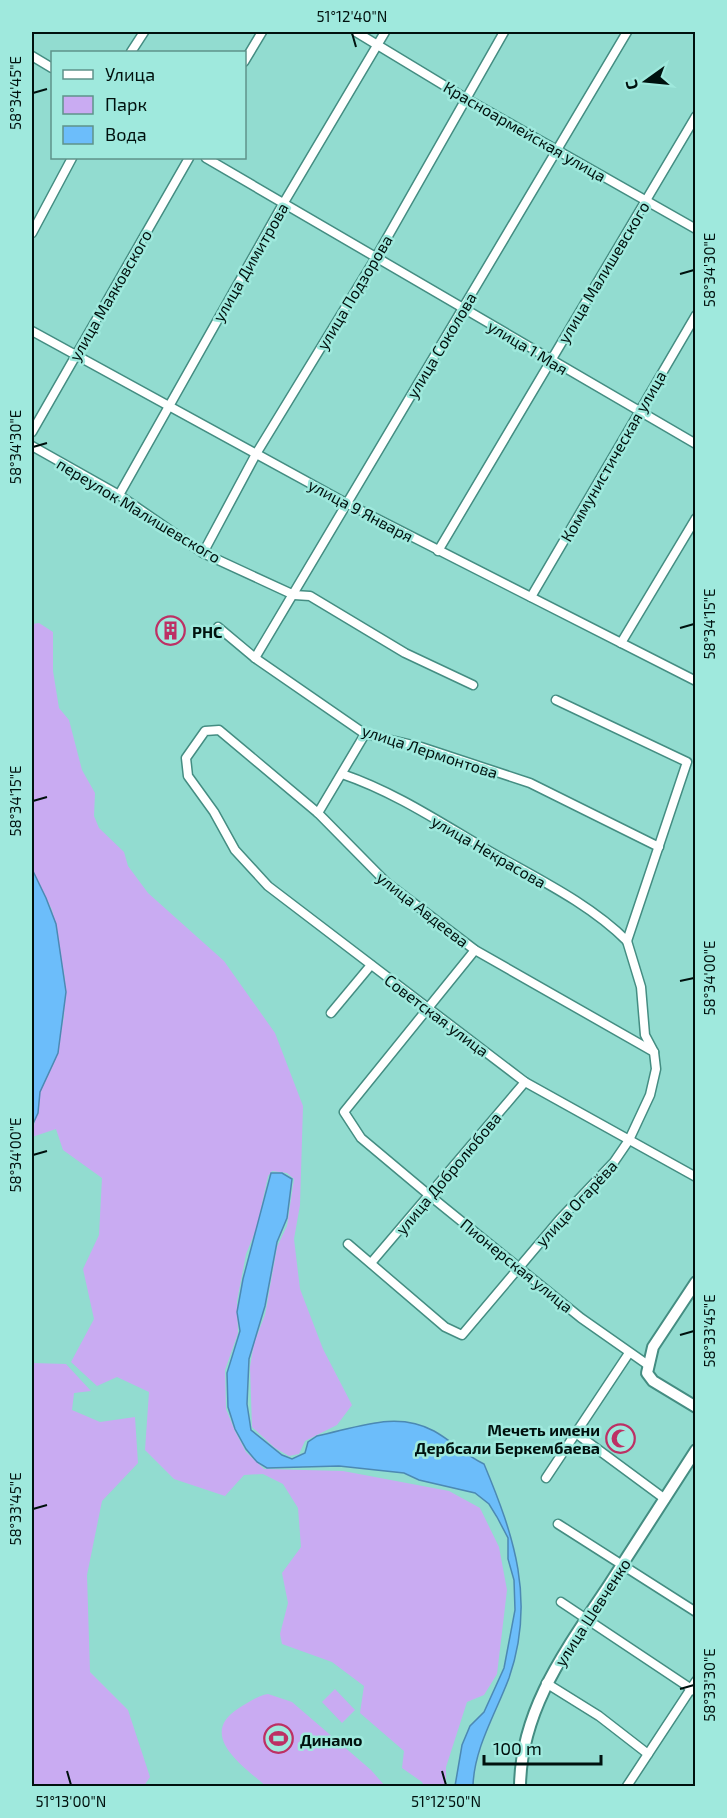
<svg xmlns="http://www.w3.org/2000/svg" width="727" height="1818" viewBox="0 0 727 1818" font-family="'Exo 2',sans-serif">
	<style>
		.green { fill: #c9abf2 }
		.water { fill: #6cbdfa; stroke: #4c89b3; stroke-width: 1.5 }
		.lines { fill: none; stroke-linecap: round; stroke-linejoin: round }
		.minor-casing { stroke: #448d82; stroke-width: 11 }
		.major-casing { stroke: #448d82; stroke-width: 14 }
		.minor { stroke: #fff; stroke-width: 8 }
		.major { stroke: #fff; stroke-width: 10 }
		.ticks { fill: none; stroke: #00110e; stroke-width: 2 }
		.labels { text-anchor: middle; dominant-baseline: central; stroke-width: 5; stroke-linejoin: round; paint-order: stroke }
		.street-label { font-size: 16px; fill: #00110e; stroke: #9fe9dd }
		.poi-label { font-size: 16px; font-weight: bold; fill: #00110e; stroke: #9fe9dd; text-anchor: start }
		.neatline { fill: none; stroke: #00110e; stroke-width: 2 }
		.ticks-label { font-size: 15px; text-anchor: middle; fill: #00110e }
	</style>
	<rect width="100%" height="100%" fill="#92dcd0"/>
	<g class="green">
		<polygon points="39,623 53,632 53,671 59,708 69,720 82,770 95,793 94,816 99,828 124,852 128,866 148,893 224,961 275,1033 303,1106 300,1205 294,1239 300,1289 323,1349 352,1405 337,1425 305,1441 299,1454 289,1456 275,1448 252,1427 250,1367 254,1343 265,1315 277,1247 287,1226 294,1179 287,1173 272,1171 268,1176 257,1227 246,1254 237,1301 238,1333 225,1370 226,1409 235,1431 246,1452 264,1469 343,1471 449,1491 480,1508 499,1547 507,1590 497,1674 484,1695 467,1702 446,1767 446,1786 424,1786 422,1782 402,1768 404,1751 360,1713 364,1686 332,1662 282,1644 280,1634 288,1603 282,1573 301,1547 298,1508 283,1484 263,1474 244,1475 225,1496 174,1479 145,1450 149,1392 117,1377 97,1386 71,1362 94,1319 83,1269 99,1235 102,1178 63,1150 56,1129 32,1137 40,1092 54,1063 64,1017 65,979 52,910 32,869 32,624"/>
		<polygon points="32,1363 66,1364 91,1391 74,1393 72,1410 100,1422 135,1417 138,1463 102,1501 87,1575 90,1672 128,1710 150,1777 144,1786 32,1786"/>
		<polygon points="335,1689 355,1710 342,1723 322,1702"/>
		<path d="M268,1694L292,1702L371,1770L385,1786H266C244,1767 196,1735 239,1708C249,1702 257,1696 268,1694Z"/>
	</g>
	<g class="water">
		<polygon points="32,869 46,898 56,924 66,992 58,1053 40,1092 38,1113 32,1126"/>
		<path d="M271,1173H282L292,1179L287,1218L277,1242L265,1306L249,1359L247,1404L251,1430L282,1455L292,1459L305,1453L308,1442L317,1436C356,1428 396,1410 434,1431C452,1441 465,1455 484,1464C514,1536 536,1600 509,1678C496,1713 474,1748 473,1786H455L462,1745L470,1726L484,1712L504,1668L515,1610L514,1580L508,1559V1538L497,1517L489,1504L475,1493L419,1480L404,1473L339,1466L267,1468L257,1462L246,1449L235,1429L228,1407L227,1373L240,1331L237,1312L243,1279Z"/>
	</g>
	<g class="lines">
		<defs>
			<g id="minor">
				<polyline points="356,32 465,98 696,229"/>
				<polyline points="131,52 144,32"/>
				<polyline points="32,56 52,68"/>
				<polyline points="244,62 262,32"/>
				<polyline points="206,158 696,444"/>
				<polyline points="32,233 72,158"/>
				<polyline points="32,331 346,503 696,681"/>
				<polyline points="32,432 189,158"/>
				<polyline points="32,446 119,495 203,553 294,595 310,596 405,653 473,685"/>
				<polyline points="119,495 283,204 385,32"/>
				<polyline points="438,551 696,116"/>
				<polyline points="203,553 256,454 375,259 504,32"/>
				<polyline points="531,597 696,315"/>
				<polyline points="218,627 255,658 365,734 421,747 530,783 659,847"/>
				<polyline points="621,643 696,518"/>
				<polyline points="255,658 627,32"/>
				<path d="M342,774C395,792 441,823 489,851C536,878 589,903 627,941"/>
				<polyline points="318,813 365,734"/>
				<polyline points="475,950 344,1112 361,1138 429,1195 581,1318 648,1365"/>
				<polyline points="331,1013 371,965"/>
				<polyline points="654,1052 475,950 387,883 318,813 219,730 205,731 186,758 188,776 214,812 235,850 268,886 525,1082 696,1177"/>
				<polyline points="348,1244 445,1327 462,1335 560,1219 614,1162 629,1140 650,1095 656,1069 654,1052 645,1035 641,987 627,941 687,762 556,700"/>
				<polyline points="371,1263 525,1082"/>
				<polyline points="577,1434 665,1499"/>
				<polyline points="546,1478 629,1353"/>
				<polyline points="558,1524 696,1612"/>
				<polyline points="561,1602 696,1692"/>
				<polyline points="546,1683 599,1716 648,1754"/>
				<polyline points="627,1786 696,1681"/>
			</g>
			<g id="major">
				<polyline points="696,1282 653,1347 647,1373 653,1381 696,1407"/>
				<path d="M520,1786C521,1708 568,1647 609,1585C638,1540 667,1495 696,1450"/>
			</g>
		</defs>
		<use href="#minor" class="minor-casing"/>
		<use href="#major" class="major-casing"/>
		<use href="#minor" class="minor"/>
		<use href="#major" class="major"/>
	</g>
	<path class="ticks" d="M352,33L356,47M33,93L47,89M680,274L694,270M33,447L47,443M680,628L694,624M33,801L47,797M680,981L694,978M33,1155L47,1151M680,1335L694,1331M33,1509L47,1505M680,1689L694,1685M67,1771L71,1785M442,1771L446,1785"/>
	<defs>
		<symbol id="building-ring" viewBox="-11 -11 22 22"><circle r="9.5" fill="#9fe9dd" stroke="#bd3064" stroke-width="1.5"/><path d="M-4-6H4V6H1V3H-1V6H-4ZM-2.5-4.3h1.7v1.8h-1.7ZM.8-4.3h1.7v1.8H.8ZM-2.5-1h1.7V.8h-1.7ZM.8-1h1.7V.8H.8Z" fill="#bd3064"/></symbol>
		<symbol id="mosque-ring" viewBox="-11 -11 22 22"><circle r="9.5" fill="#9fe9dd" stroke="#bd3064" stroke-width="1.5"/><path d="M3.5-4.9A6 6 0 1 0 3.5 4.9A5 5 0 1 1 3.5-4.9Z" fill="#bd3064"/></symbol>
		<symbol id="stadium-ring" viewBox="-11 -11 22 22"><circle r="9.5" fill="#9fe9dd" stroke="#bd3064" stroke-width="1.5"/><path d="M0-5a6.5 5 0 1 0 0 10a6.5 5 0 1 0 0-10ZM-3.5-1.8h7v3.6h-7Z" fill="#bd3064"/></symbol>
	</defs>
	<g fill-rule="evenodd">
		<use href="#building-ring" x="154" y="614" width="33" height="33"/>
		<use href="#mosque-ring" x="604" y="1422" width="33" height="33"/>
		<use href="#stadium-ring" x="262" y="1722" width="33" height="33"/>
	</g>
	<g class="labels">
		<g class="street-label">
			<text transform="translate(525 131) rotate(30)">Красноармейская улица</text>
			<text transform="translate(250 262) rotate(-60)">улица Димитрова</text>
			<text transform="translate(603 272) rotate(-59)">улица Малишевского</text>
			<text transform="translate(354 292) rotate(-59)">улица Подзорова</text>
			<text transform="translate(110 295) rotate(-60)">улица Маяковского</text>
			<text transform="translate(441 345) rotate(-59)">улица Соколова</text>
			<text transform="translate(528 347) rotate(31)">улица 1 Мая</text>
			<text transform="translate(613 456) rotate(-60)">Коммунистическая улица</text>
			<text transform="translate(139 510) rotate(31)">переулок Малишевского</text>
			<text transform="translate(361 510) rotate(28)">улица 9 Января</text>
			<text transform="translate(430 751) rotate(18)">улица Лермонтова</text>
			<text transform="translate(489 851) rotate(30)">улица Некрасова</text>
			<text transform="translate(423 909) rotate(38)">улица Авдеева</text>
			<text transform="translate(437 1015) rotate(37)">Советская улица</text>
			<text transform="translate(448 1173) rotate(-50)">улица Добролюбова</text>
			<text transform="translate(576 1203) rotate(-47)">улица Огарёва</text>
			<text transform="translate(517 1265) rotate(39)">Пионерская улица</text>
			<text transform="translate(592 1612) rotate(-57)">улица Шевченко</text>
		</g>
		<g class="poi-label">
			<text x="192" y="631">РНС</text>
			<text x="600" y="1429" text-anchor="end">Мечеть имени<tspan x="600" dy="18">Дербсали Беркембаева</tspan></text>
			<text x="300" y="1739">Динамо</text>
		</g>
	</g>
	<rect width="727" height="1818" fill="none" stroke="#9fe9dd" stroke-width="66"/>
	<rect x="51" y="51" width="195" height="108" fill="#9fe9dd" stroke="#5f938a" stroke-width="1.5"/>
	<rect x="63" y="70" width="30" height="9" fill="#ffffff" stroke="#5f938a" stroke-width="1.5"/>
	<text x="105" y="81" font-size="18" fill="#00110e">Улица</text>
	<rect x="63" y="96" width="30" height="18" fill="#c9abf2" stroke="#5f938a" stroke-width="1.5"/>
	<text x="105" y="111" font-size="18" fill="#00110e">Парк</text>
	<rect x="63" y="126" width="30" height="18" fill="#6cbdfa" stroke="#5f938a" stroke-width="1.5"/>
	<text x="105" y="141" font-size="18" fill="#00110e">Вода</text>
	<g transform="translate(646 81) rotate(255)" stroke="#9fe9dd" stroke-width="4.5" paint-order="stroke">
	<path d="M0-4.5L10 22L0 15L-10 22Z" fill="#00110e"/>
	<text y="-9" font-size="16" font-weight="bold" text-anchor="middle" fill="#00110e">С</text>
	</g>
	<path d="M484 1755v9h117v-9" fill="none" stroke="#00110e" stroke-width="3"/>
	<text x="493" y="1755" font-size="18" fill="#00110e" stroke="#9fe9dd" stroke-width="4.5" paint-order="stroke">100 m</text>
	<rect x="33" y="33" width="661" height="1752" class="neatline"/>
	<g class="ticks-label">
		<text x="352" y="22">51°12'40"N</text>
		<text transform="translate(16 93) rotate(-90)" y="5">58°34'45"E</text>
		<text transform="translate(710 270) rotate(-90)" y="5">58°34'30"E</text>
		<text transform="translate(16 447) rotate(-90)" y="5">58°34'30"E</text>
		<text transform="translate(710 624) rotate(-90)" y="5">58°34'15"E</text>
		<text transform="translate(16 801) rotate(-90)" y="5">58°34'15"E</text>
		<text transform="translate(710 978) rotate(-90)" y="5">58°34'00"E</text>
		<text transform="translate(16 1155) rotate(-90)" y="5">58°34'00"E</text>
		<text transform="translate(710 1331) rotate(-90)" y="5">58°33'45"E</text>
		<text transform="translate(16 1509) rotate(-90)" y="5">58°33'45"E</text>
		<text transform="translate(710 1685) rotate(-90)" y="5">58°33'30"E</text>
		<text x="71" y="1807">51°13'00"N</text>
		<text x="446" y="1807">51°12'50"N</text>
	</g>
</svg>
